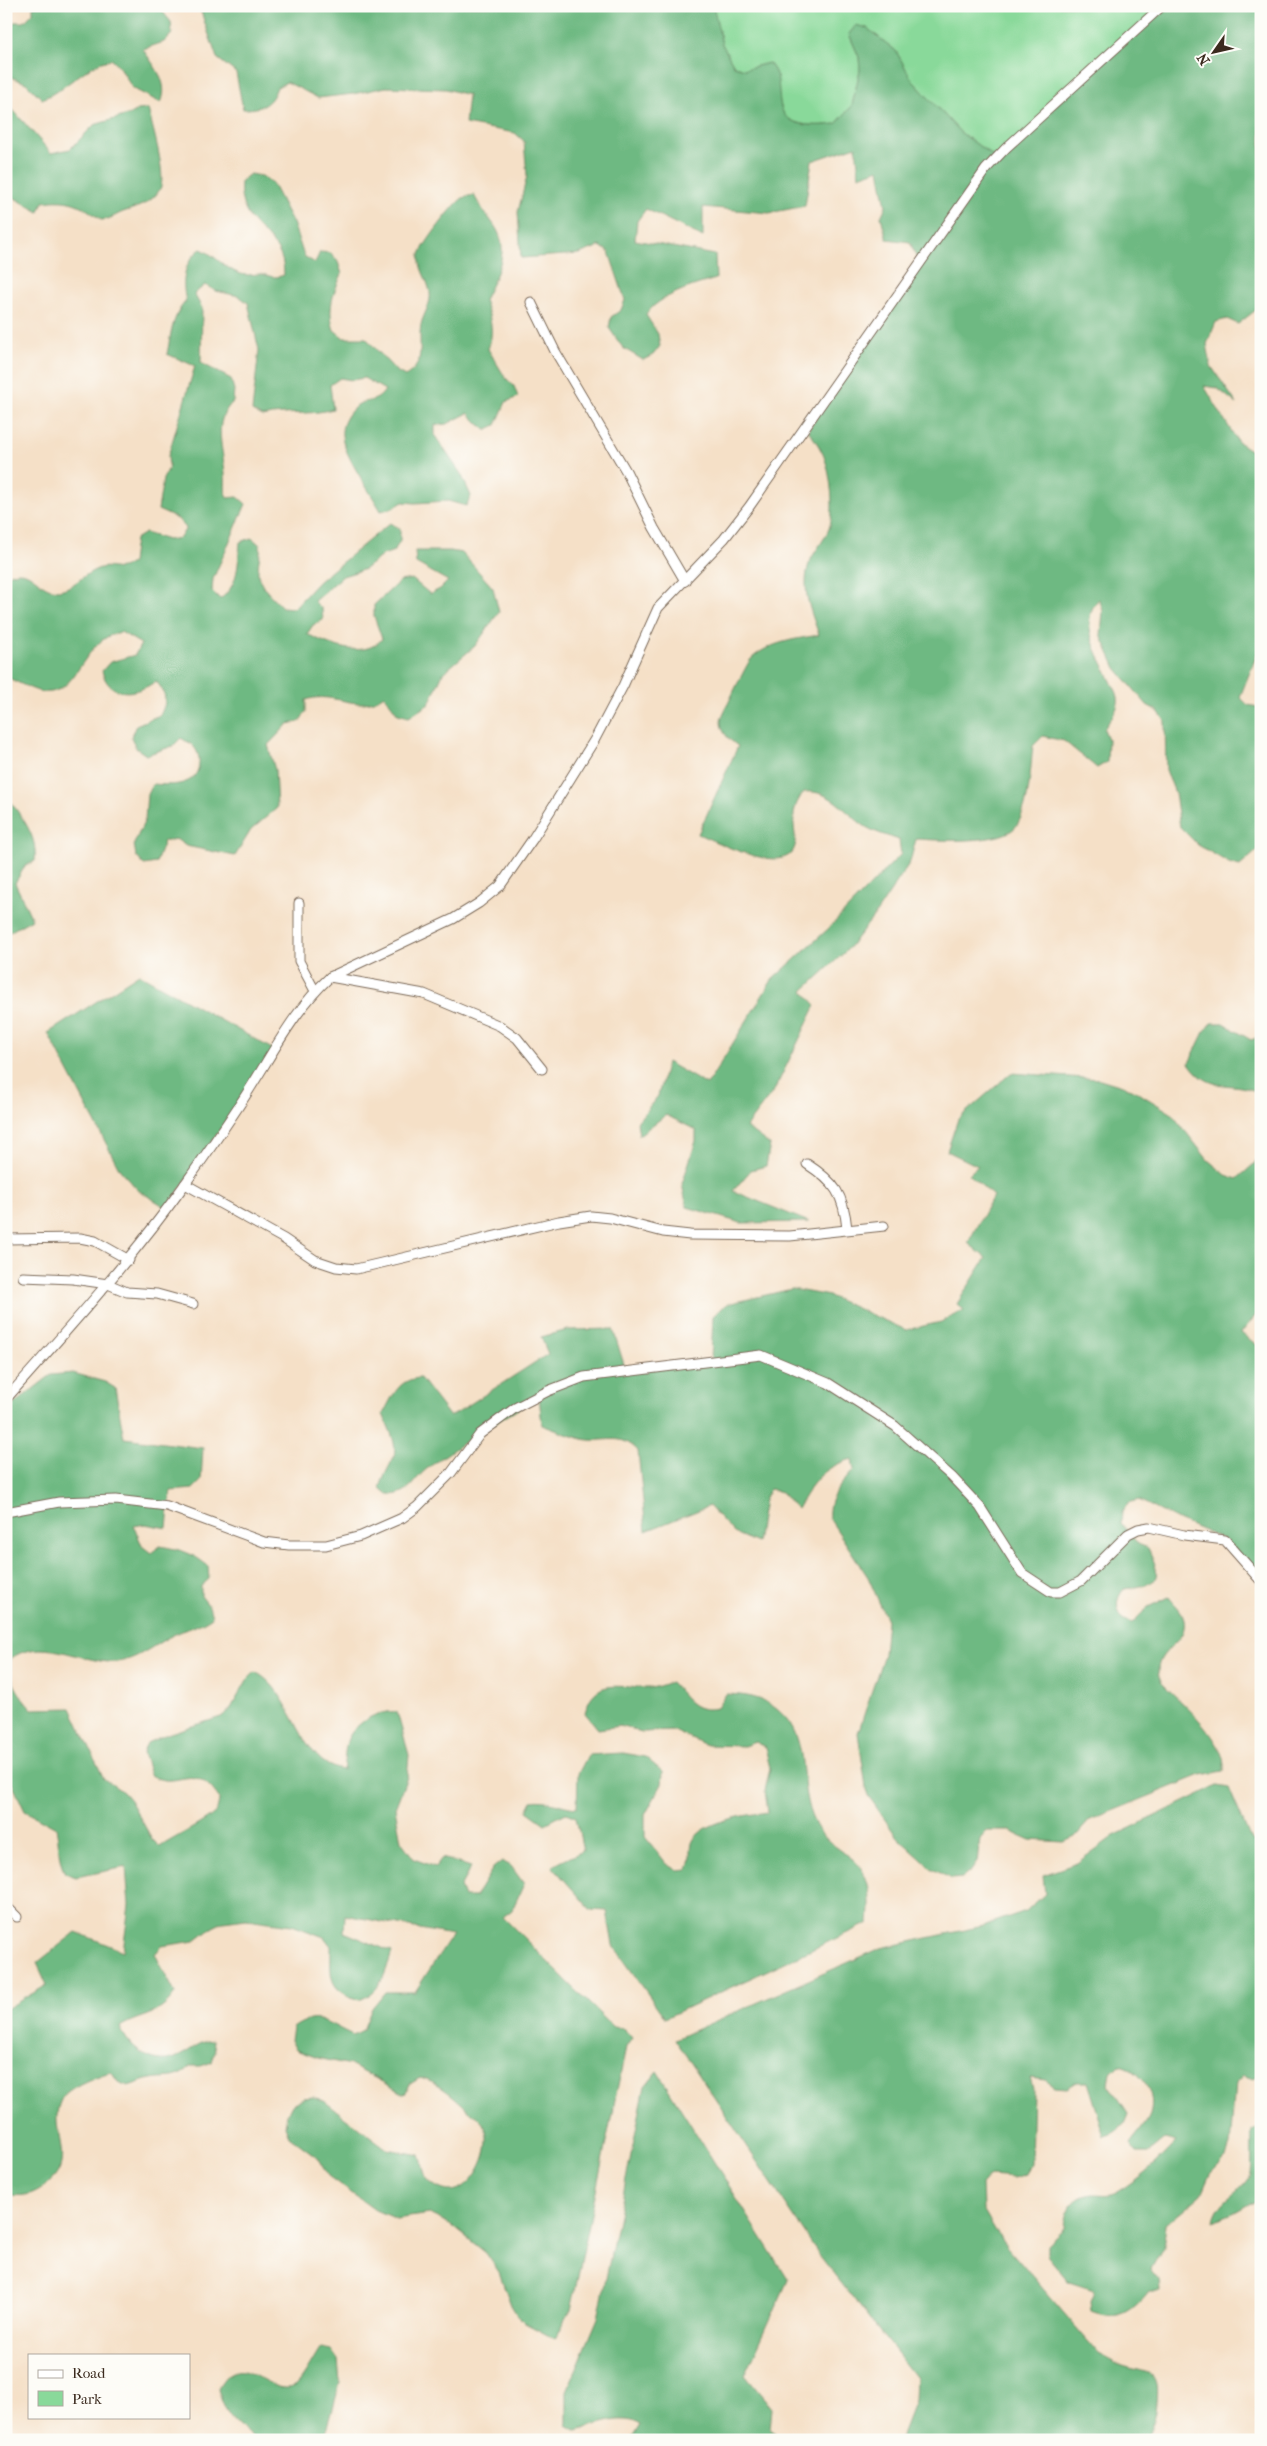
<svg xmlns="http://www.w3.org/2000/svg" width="1267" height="2446" viewBox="0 0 1267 2446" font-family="'IM FELL French Canon',serif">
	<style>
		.green { fill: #89d99a; stroke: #62825c }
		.forest { fill: #6eb982; stroke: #547250 }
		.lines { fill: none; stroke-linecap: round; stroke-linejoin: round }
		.street-casing { stroke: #7c6a59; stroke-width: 11 }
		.street { stroke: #fff; stroke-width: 9 }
	</style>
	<rect width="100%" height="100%" fill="#fdfcf7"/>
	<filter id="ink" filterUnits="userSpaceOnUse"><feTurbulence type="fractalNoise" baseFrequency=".02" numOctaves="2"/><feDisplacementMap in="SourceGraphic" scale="10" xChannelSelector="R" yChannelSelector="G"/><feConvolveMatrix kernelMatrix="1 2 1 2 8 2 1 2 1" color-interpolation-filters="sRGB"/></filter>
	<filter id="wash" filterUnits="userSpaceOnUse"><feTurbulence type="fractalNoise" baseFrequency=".0096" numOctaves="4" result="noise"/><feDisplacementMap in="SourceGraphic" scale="20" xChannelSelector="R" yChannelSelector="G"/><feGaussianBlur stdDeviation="1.12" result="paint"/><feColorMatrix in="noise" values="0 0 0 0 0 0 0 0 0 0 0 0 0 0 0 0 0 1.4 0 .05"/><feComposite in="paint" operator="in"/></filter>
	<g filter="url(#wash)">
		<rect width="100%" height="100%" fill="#f5e0c7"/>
		<path class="green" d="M713,6H1166L997,159L960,132L912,80L896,51L867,28L856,26L849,34L859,57L860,70L852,106L836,124C820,126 786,129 781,107C776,90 782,78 769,63L745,69L734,66L722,44Z"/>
		<g class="forest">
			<path d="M33,6H158L171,22L172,34L164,42L143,49C154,67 170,82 161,103L132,88L120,67L111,59C85,65 67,89 42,99L26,83L6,75V27L11,22H24L33,13Z"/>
			<path d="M199,6H713L722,44L734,66L745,69L769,63C782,78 777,90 781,107C786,129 820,126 836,124L852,106L860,70L859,57L849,34L856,25L867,28L896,51L912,80L960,132L997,159L1166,6H1261V306L1238,324L1227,319L1216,322L1207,344L1211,366L1237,404L1217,388L1204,386L1238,442L1261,457V651L1257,654L1240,697L1248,705L1258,707L1261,710V847L1240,866L1229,863L1198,845L1180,827L1175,793L1166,770L1165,721L1158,711L1147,705L1116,668L1101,635L1103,610L1099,599C1077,621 1099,656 1110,679C1112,684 1117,691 1118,697C1120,709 1110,719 1104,729L1108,739L1107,762L1097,768L1064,741L1043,736L1033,746C1030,770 1030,804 1017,825C1005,845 937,840 916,839L910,862L875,915L847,950L803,991L816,1005L775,1089L746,1127L770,1145L766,1166L751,1170L733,1191L809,1222L741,1223L687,1207L682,1184L696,1141V1130L666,1115L639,1135L637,1122L658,1096L667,1062L707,1085L772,980L828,929L901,854L899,840C888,836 876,833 866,827C845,813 831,789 804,792C792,807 793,817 795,835C795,838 796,843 795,846C787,878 715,841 698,834L738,746C729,740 721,732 721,721C721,717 747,663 751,659C769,642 796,639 819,635C812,614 803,595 807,572C809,556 822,545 828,531C836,514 831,469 822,452C818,444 813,437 808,430L919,263L910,242L887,239L881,217L886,206L879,169L859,176L856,146L812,161L805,206L769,213L703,207V237L646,209L637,221L635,240L715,255L716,279C695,285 657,296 646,315L658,334L660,346L653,355L643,360L623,348L609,328L611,317L621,310L625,300L609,252L600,246L579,254L521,258L518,212L527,176L524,141L515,133L465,124L468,95L446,89L386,87L353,94L318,98L287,82L277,87C271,105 261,109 243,109L236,73L217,58Z"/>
			<path d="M6,102L51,153L70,149L94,125L128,115L138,110L148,109C152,125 167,176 160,189C153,202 139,207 126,211C116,214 113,219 101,220C81,204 70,198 43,202L39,212L6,193Z"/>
			<path d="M250,174L262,176L272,183L293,223L304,256L315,263L320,252L331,253L338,262L342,274C333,293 327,309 334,330L344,338H366L396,371L405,376C412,372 417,367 419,359C422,347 418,333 422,321C426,309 433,301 429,288C426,277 418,267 420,255C421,247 456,201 463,198C466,196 471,196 474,195C480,207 487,215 494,225C512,251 496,275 484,300C490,317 495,330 488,349L505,377L514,386L518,397L506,402L496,425L485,430L468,413L447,424L435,425V436L461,474L471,496L466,506L448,501L415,503L403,502L393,508L381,511C371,493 343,454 342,435C341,425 347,415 354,408C364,397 375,406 385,390L364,378L352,380L340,378L330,385L333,409C310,416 285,411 262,417L252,411L259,350L248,303L239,296L216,291L205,285L194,294L202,308L201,363L231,379L234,390L233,402C211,422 224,449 225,475C226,484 224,490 227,498L238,497L246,504L213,579L212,591L220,599C239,586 238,563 240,542L252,538L260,545C261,555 258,561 258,570C257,585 272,596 282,607L294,608L318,582L390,523L400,529V541L394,551L383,555L365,569L343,576L314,601L322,609L323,620L313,625L307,634C329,645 363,660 382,639L374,616V605L400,581L412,579L430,594L440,589L448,581L416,563L415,551H450L462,553L493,588L499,612L475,646L443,673L429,704L409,717L398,714L384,695C359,715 334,690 306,700V712L299,722L288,724L268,745L275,770L277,808L251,830L235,856L186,846L176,839L164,841L156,863L144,865L136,856L134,844L145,820L147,794L153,784C165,785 178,786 188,781C201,775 202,756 194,747C191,743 185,741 181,738L173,746L146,755L136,748L131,737L136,725L160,715C168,701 166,693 156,681C137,695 109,699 102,671L110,662L135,655L141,644L121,632C79,639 79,702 38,691C28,688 16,681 6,677V576C32,562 36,590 58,590C72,589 83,575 95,570C107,564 112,570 122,568C125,568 129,564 132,563L135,539L145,533L168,540L180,538L186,528L178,519L158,510L163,479L169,468L168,456L195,366L167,354C171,335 172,316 186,301C181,281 184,261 201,249C215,255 226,270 241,274C247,276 255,274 261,274C272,276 273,279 284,275C285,230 236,232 241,181Z"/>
			<path d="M6,796C21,816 38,835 35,861L25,866L15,883L32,919L6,934Z"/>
			<polygon points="139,974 274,1050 167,1208 138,1190 120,1170 48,1033"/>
			<path d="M1212,1023H1223L1251,1040L1261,1036V1094C1233,1078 1211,1096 1189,1063L1204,1032Z"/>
			<path d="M1011,1073L1100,1079L1132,1089L1171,1113L1208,1160L1226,1175L1237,1179L1254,1164L1261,1153V1309L1241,1333L1261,1348V1581L1225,1540L1180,1521L1139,1500L1128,1503L1122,1512L1121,1523L1138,1544L1148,1548C1164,1581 1158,1584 1124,1589C1115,1600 1116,1607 1122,1619L1132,1623L1148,1607L1169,1597C1173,1603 1181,1609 1183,1616C1193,1646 1146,1649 1161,1682C1182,1704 1227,1739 1224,1771L1201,1775L1090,1820L1075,1837L1064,1842L1030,1840L1010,1831H987L980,1839L977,1862L971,1871L962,1878L951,1879L931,1868L897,1837L870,1798L866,1787L858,1733L884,1654L887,1620L868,1577L829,1518C827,1497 841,1485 854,1470L852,1459C822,1467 812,1483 797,1509L781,1492L770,1489L764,1499L757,1543L734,1533L709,1506L646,1531L638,1451C620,1431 605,1444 583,1439C569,1436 556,1430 542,1425L539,1396C502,1420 462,1441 428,1468C412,1480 411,1495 388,1495L380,1488C383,1477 388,1469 393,1459C399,1445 388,1427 383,1414C393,1396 398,1379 420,1378L450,1417L548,1354L541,1337L568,1330L613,1329L626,1371L711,1360L713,1316L727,1304L792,1289L829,1296L906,1330L941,1322L964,1310L957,1304L986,1258L968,1243L993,1196L969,1174L978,1166L947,1151L958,1119Z"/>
			<path d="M73,1373L105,1382L115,1388L124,1438L203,1448L201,1481L193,1489L171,1491L167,1528L145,1524L134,1526L142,1546L151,1553L160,1546C182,1550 191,1552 208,1566L209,1579L201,1586V1596L209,1606L212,1617C200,1626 185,1629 171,1636C152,1646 132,1664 109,1662C76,1660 41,1636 10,1659C9,1681 18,1693 32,1709L71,1708L104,1779L123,1792L130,1800L152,1839L160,1847C172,1838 211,1820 217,1810C218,1807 219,1802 219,1798C192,1758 180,1792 150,1775L143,1753L147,1743L167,1734L221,1717L230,1710L247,1680L255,1672C294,1690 299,1765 343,1770C345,1761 344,1743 350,1735C360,1720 379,1710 397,1712L409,1755L407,1777L395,1808L401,1841L414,1859L435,1867L442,1858L471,1867L460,1887L464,1897H475L493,1868L502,1861L511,1866L524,1884L512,1910L503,1917L613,2027L624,2029L632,2038L626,2047L571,2310L555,2339L525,2323L517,2315L511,2305L499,2272L486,2253L450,2224L429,2214L396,2219L375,2210L328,2176L317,2157L289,2136L285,2126L287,2114L292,2104L303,2098L314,2097L324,2101L387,2149L420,2155C423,2162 423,2171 426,2177C430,2183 436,2187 441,2189C471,2202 496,2147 484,2125C480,2118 468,2110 462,2104C449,2092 436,2082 420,2078L410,2084L405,2094L350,2065L318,2058L296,2050L291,2040L293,2028C318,2010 329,2025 353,2035L363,2030L372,2008L385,1992H415L452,1935L345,1915L344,1932L392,1952C385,1973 382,1992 359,2000C326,1989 331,1976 331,1946L324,1937L292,1925L246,1919L223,1922L213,1927L195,1941L162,1946L155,1954L175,1993C161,2017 140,2014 120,2027C128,2047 152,2067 175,2058C190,2052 197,2042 213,2040L215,2051L212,2062L201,2066H190C177,2081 169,2076 151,2079C143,2080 136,2084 128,2086L118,2082L111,2072C99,2075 68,2087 62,2098C44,2130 83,2162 42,2188C29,2196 21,2197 6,2194V2009L47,1985L37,1963L76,1932L123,1951L129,1905L126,1867L76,1877L65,1873C57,1859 60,1844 56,1828L25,1811L10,1779L6,1747V1410L51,1375Z"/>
			<path d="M671,1682C687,1699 693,1713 717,1708L726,1694C747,1695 763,1697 779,1711C813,1740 795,1786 815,1824C823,1840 837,1847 850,1857C872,1873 871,1899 869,1923L665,2018L613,1945L607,1911L591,1910L552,1866L583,1851L576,1817L566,1813L545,1824L527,1811L532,1801C548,1798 561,1807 577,1808L578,1774L588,1755L623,1753L645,1757L663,1772L662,1784L645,1815V1837L667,1864L677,1870L688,1869C694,1857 688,1848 694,1839C707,1820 748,1815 768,1812L765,1791L770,1768L765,1747L755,1742L744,1746L706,1745L676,1731L642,1732L620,1726L598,1729L585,1713C594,1675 621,1689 648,1688C656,1688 664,1684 671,1682Z"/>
			<path d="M1217,1786L1229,1788L1251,1840L1261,1843V2076L1253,2079L1243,2075L1235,2084L1230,2146L1226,2157L1210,2173L1201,2194L1166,2224L1163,2247L1151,2269L1160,2280L1161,2291H1149C1132,2312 1119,2322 1091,2311L1090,2300L1094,2290L1069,2282L1047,2255V2244L1064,2228C1065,2211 1074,2195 1094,2194C1101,2194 1110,2196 1117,2192C1143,2176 1155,2164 1176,2142L1165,2139L1148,2153H1137L1130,2144C1136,2135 1146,2125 1150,2115C1157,2093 1141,2069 1119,2065L1111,2073L1109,2084L1128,2113C1123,2127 1119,2133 1105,2136L1088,2082H1077L1067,2088L1055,2087L1045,2080L1030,2078L1033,2089L1031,2163L1026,2174L1014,2178L990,2176L982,2185L983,2209L1001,2240L1099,2354C1106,2357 1113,2363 1120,2365C1145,2374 1161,2367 1157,2402C1156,2415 1152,2429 1145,2440H900L915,2401L916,2378L820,2256L675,2039L881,1948L983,1926L1026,1911L1045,1894L1043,1875L1077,1863L1114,1836Z"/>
			<path d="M657,2071L788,2280L745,2375L772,2408L770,2429L783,2440H632L641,2425C622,2413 598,2425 577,2431L567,2425V2391L598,2318L645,2086Z"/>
			<path d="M1261,2126V2197L1235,2212L1214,2221C1219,2198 1240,2194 1250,2177C1253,2171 1251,2139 1252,2130Z"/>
			<path d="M321,2348L331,2350L338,2360L340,2383L324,2440H255C233,2420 226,2417 218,2388C241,2344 266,2399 295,2386C302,2382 315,2356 321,2348Z"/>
		</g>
	</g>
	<g filter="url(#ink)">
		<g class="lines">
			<defs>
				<g id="street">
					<polyline points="531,302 555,351 626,471 654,528 685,581"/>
					<polyline points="299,903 299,961 315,991"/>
					<polyline points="330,977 424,994 500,1026 517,1038 542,1069"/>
					<path d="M807,1164C835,1182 844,1195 847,1229"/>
					<polyline points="185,1184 284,1239 315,1260 336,1267 356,1269 559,1221 591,1216 610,1218 663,1232 690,1235 790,1236 884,1226"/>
					<polyline points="6,1239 80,1238 95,1241 129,1260"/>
					<polyline points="23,1277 73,1279 108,1284 127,1292 157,1294 193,1304"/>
					<path d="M6,1399C68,1329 131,1260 185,1184C207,1153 229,1122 249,1090C274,1051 295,1009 330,977L453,919L479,903L500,886L532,840L595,739L623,686L658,608L724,539L749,507L986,169L1006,148L1162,6"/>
					<polyline points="6,1512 59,1502 116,1500 167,1506 264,1542 289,1545 326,1545 361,1536 402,1518 417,1507 451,1473 480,1434 515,1408 548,1391 584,1377 761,1355 828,1383 895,1426 952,1477 980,1507 1022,1573 1051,1592 1060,1592 1081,1581 1128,1534 1138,1529 1149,1527 1184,1535 1225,1540 1261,1581"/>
					<polyline points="6,1906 17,1917"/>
				</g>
			</defs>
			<use href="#street" class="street-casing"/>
			<use href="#street" class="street"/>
		</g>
	</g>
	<rect width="1267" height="2446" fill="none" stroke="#fdfcf7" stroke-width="25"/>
	<rect x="28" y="2354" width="162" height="65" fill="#fdfcf7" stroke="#afa8a0"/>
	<rect x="38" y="2370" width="25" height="8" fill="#ffffff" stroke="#afa8a0"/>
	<text x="72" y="2378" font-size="15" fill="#3b2a1e">Road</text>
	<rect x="38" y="2391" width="25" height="15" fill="#89d99a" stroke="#afa8a0"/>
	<text x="72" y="2404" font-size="15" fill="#3b2a1e">Park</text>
	<g transform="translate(1214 52) rotate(236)" stroke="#fdfcf7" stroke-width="4" paint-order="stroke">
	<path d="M0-4L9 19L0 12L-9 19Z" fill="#3b2a1e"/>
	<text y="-8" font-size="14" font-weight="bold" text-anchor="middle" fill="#3b2a1e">N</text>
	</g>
</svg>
